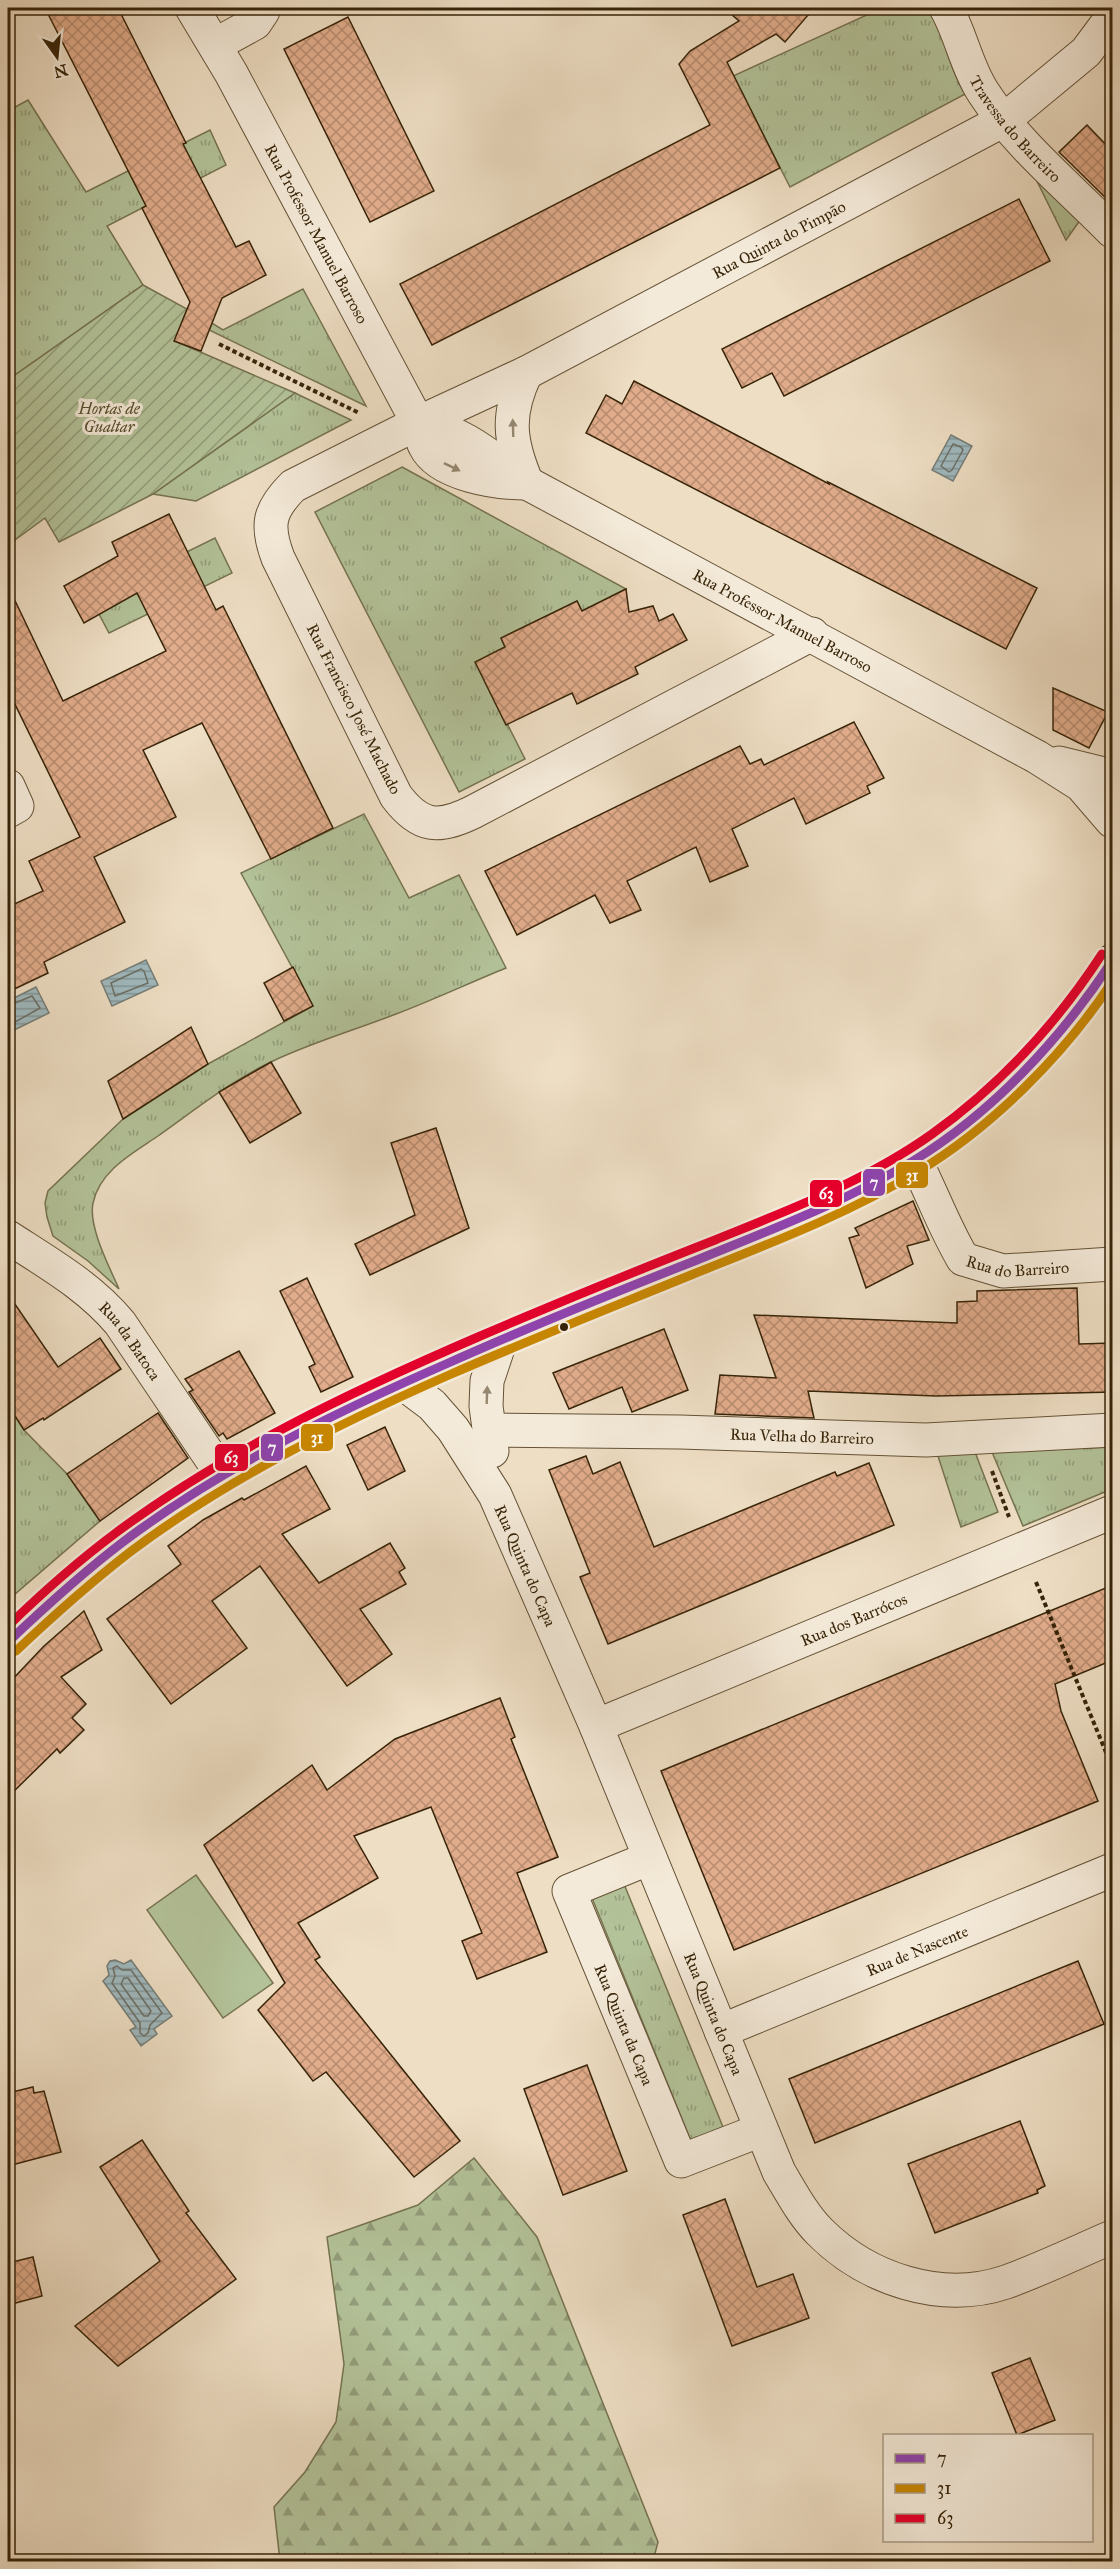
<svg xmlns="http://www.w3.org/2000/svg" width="1120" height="2569" viewBox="0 0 1120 2569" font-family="'IM FELL Great Primer',serif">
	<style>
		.grass { fill: url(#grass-tufts); stroke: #757350; stroke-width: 1.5 }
		.forest { fill: url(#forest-firs); stroke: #757350; stroke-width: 1.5 }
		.garden { fill: url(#garden-furrows); stroke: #757350; stroke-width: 1.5 }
		.pitch { fill: #b3c299; stroke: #757350; stroke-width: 1.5 }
		.water { fill: url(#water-rules); stroke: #757d76; stroke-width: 1.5 }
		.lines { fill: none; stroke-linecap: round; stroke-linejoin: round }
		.shore { stroke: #6b6e64; stroke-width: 1.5 }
		.building { fill: url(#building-cross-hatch); stroke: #372408; stroke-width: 1.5 }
		.minor-casing { stroke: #655237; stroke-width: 35 }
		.major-casing { stroke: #372408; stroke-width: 35 }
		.path { stroke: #372408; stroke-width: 4; stroke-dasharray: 4.5 3; stroke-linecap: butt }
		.minor { stroke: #f4ead9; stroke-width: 33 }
		.major { stroke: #eedec4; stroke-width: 33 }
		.bus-1-casing { stroke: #f4ead9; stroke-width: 14 }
		.bus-2-casing { stroke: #f4ead9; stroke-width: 14 }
		.bus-3-casing { stroke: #f4ead9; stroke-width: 14 }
		.bus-1 { stroke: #8e44ad; stroke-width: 9 }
		.bus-2 { stroke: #c78602; stroke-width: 9 }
		.bus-3 { stroke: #e4002b; stroke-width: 9 }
		.oneway { fill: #968770 }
		.bus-dot { fill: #372408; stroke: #f4ead9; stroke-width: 2 }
		.labels { text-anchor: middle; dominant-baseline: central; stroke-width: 6; stroke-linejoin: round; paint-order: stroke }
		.street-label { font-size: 16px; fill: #372408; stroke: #f4ead9 }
		.park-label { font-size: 16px; font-style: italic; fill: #564c2c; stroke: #f4ead9 }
		.line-badge { stroke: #f4ead9; stroke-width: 2 }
		.badge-label { font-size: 16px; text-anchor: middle; font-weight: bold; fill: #fff }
	</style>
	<defs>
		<pattern id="grass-tufts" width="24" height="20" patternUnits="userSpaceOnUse" patternTransform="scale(1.5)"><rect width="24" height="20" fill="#b3c299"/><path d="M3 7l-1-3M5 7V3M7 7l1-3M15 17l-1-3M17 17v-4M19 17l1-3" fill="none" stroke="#929d7b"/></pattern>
		<pattern id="forest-firs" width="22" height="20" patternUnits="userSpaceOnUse" patternTransform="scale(1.5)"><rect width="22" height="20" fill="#b3c299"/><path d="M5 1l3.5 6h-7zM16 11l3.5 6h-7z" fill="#929d7b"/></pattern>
		<pattern id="garden-furrows" width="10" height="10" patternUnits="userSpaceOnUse" patternTransform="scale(1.5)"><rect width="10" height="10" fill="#b3c299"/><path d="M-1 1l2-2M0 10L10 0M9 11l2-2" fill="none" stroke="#929d7b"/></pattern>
		<pattern id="water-rules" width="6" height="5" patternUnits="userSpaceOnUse" patternTransform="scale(1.5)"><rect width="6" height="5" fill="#9fb9bf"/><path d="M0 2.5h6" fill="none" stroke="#829699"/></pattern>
		<pattern id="building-cross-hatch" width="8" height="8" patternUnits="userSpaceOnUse" patternTransform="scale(1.5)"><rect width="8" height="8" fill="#e1ac8b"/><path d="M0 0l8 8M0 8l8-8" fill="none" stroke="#b78c70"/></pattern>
	</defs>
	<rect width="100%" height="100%" fill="#eedec4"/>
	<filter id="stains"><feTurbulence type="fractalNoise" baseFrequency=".00333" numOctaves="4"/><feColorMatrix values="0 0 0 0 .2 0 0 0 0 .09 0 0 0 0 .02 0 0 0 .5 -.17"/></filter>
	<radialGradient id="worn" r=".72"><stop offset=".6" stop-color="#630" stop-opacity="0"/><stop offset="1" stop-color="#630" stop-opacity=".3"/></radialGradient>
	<g class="grass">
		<polygon points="882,8 933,8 971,91 790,187 733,76"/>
		<polygon points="28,100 86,192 210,130 226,165 107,226 143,285 8,380 8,111"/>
		<polygon points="1029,165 1083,216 1066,240"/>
		<polygon points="303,289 366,406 209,330 212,323 223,330"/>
		<polygon points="295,393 351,420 196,501 153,494"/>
		<polygon points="402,467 626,589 582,611 577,601 501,638 505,647 476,662 525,759 459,792 315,512"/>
		<polygon points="215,538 232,573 109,633 91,599"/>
		<path d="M364,814L409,898L459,875L506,968C469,983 433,1000 396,1014C355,1030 313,1042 273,1061C232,1080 195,1110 158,1136C133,1153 100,1170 93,1203C88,1227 110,1268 119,1289L88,1261L53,1236L47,1217L45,1203L48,1191L123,1119L208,1064L313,1006L241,873Z"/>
		<polygon points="8,1405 24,1430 67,1474 100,1521 8,1600"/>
		<polygon points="1112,1447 1112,1489 1023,1526 992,1452"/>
		<polygon points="975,1452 998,1512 961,1527 937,1453"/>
		<polygon points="624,1884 723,2127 691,2141 592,1898"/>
	</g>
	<polygon class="forest" points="474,2158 537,2237 658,2542 653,2561 280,2561 274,2507 305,2472 336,2422 344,2364 327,2237 418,2205"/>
	<polygon class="garden" points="143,285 187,309 175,341 295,393 153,494 59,542 45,518 8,545 8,380"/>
	<polygon class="pitch" points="196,1875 273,1983 223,2018 147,1910"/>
	<g class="water">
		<polygon points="951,435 972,446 953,481 932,470"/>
		<polygon points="146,960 158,985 112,1006 101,981"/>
		<polygon points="36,987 49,1013 8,1033 8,1001"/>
		<polygon points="115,1960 124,1964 131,1960 172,2016 154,2029 157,2034 141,2046 130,2030 136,2027 103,1981 109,1975 107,1966 110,1961"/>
	</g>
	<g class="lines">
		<g class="shore">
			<polygon points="953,444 961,447 963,450 952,470 949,472 941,466"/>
			<polygon points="141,969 144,971 148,983 115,996 111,983"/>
			<polyline points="8,1006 32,996 40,1008 8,1026"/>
			<polygon points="117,1966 122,1970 131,1970 162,2013 150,2025 148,2033 144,2036 140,2033 140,2023 112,1983 115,1976 113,1968"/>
			<polygon points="124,1978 128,1978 151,2011 148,2016 144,2016 121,1984"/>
		</g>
	</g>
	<g class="building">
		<polygon points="45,8 118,8 186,143 183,144 236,247 249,241 266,275 222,298 201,351 174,341 190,302 142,208 146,206"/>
		<polygon points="724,8 821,8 808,15 785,42 776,34 727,62 780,168 432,345 400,284 710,125 679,64 690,51 739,21"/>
		<polygon points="348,17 434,191 370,222 284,49"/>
		<polygon points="1087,125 1113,152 1113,205 1059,152"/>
		<polygon points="1019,199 1050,261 784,396 772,373 742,388 722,349"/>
		<polygon points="634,381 829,484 828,482 1037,588 1006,649 586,433 606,395 622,404"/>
		<polygon points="169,514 216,610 223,606 333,828 271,859 202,723 143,750 176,817 94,857 125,922 44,962 48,973 8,992 8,907 43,891 29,861 80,837 8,690 8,586 63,701 166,651 137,593 84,623 64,586 118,556 112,542"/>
		<polygon points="626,589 629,612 653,606 659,621 673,614 687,640 635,667 638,674 577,704 572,693 506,725 475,662 505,647 501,638 577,601 582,611"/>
		<polygon points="1053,688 1108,712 1089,748 1053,730"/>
		<polygon points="854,722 884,778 867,786 870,793 806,824 794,798 732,829 748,866 710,882 696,847 627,881 641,910 610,923 595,895 517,935 485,871 740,746 750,764 761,759 764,765"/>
		<polygon points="293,967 313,1006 284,1021 264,983"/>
		<polygon points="191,1027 208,1064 123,1119 108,1081"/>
		<polygon points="271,1062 301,1113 250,1143 219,1092"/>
		<polygon points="436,1128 469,1228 370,1275 355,1244 415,1215 391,1143"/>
		<polygon points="913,1201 929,1240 907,1246 913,1264 866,1288 849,1238 859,1235 855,1228"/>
		<polygon points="307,1278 353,1377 321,1392 309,1367 315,1364 280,1291"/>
		<polygon points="1077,1288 1079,1344 1113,1343 1113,1392 936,1396 808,1391 814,1418 715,1414 720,1375 776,1378 754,1315 957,1323 957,1302 977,1301 977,1291"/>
		<polygon points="8,1294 58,1367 100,1338 121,1369 44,1420 43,1418 24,1430 8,1405"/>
		<polygon points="664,1329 688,1390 632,1412 622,1387 569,1409 553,1373"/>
		<polygon points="239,1351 275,1413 227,1439 223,1433 219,1436 189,1392 193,1390 185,1379"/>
		<polygon points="158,1413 188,1458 100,1521 67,1474"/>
		<polygon points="385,1427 405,1471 368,1490 347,1445"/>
		<polygon points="586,1456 593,1474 620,1462 654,1547 835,1472 837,1476 869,1463 894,1525 608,1644 580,1577 590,1573 549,1470"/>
		<polygon points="306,1466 330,1509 282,1534 319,1583 390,1543 405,1568 399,1572 406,1584 360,1609 392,1654 347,1686 260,1566 212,1601 247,1648 171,1704 107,1619 181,1564 168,1546 203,1520 242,1498 244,1500"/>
		<polygon points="1113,1585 1113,1660 1055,1684 1061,1711 1098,1801 734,1950 661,1771"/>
		<polygon points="84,1611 102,1650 61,1677 86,1704 72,1718 84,1730 60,1753 57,1749 8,1797 8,1684 44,1646"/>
		<polygon points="500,1698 515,1737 511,1739 558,1857 517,1873 547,1952 477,1979 462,1941 482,1933 431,1807 354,1836 378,1878 298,1923 320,1957 315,1960 460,2141 414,2177 326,2072 313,2081 258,2010 285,1983 204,1845 312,1765 327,1790 395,1739"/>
		<polygon points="1078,1961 1104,2024 815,2143 789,2079"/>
		<polygon points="587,2065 627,2171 563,2195 524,2089"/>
		<polygon points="33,2087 34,2093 44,2091 61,2152 8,2166 8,2093"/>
		<polygon points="1020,2121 1045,2186 1037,2190 1038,2193 935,2233 908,2164"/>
		<polygon points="142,2140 189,2211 186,2213 236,2279 118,2366 75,2326 160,2261 100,2167"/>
		<polygon points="725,2199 757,2287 793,2274 809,2318 732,2346 683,2215"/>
		<polygon points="33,2257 42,2296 8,2305 8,2263"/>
		<polygon points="1030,2358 1055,2420 1017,2435 992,2373"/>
	</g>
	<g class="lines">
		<defs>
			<g id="minor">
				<path id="s1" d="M192,8L231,73L418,423C420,430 421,439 425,446C439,475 497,483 525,483"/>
				<path id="s2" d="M946,8C961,34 966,66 983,92C1017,145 1069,187 1112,231"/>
				<polyline points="215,45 255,23 263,11 263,8"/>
				<path d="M526,373C506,414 509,441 527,483"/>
				<path id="s3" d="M418,423C461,430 492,458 527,483L1037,757L1081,785L1112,821"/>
				<path id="s4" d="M812,634L473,812C439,829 420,828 396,796L278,558C266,526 268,511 293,486L418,423L526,373L1004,120L1086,52L1112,17"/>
				<polyline points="1059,763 1112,776"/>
				<polyline points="8,786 17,806 8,811"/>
				<path id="s5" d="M915,1160C932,1193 944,1227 963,1259L1003,1271L1112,1264"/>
				<path id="s6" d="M8,1237C48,1263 89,1286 120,1323L223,1476"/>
				<path id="s7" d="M404,1384L432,1405L453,1429L495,1495L596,1726L779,2172C791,2192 803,2215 820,2232C867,2279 941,2304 1006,2282C1042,2269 1077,2252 1112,2237"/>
				<path id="s8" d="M490,1430L680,1432L926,1440L1112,1430"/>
				<polyline points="492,1451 486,1406 487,1381 500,1342"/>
				<path id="s9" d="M596,1726L1112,1512"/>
				<path id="s10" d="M650,1858L569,1891L681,2161L761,2130"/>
				<path id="s11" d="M721,2031L1112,1870"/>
			</g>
			<path id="major" d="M8,1642C27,1624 46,1606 66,1588C141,1523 231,1467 320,1423C428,1368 542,1323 654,1277C741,1241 832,1209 913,1161C982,1119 1071,1030 1112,961"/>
		</defs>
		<use href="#minor" class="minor-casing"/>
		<use href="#major" class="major-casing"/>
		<g class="path">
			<polyline points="219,344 359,413"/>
			<polyline points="992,1471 1009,1517"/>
			<polyline points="1036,1582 1112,1767"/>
		</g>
		<use href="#minor" class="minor"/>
		<use href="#major" class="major"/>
		<defs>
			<path id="bus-1" d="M8,1642C45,1607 82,1573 123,1542C221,1468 334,1413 446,1364C529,1327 613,1293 697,1260C770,1230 845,1202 913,1161C993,1112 1061,1039 1112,961"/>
			<path id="bus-2" d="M16,1651C53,1616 90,1583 130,1552C227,1479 338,1424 449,1375C529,1340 610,1308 691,1275C768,1244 846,1215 917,1172C991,1128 1065,1054 1112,982"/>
			<path id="bus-3" d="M8,1626C42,1593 78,1561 117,1532C227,1450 353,1391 478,1337C557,1303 636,1271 715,1240C789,1210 866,1181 932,1134C999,1086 1057,1023 1102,954"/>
		</defs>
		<use href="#bus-1" class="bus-1-casing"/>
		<use href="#bus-2" class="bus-2-casing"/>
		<use href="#bus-3" class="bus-3-casing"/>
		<use href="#bus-1" class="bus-1"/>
		<use href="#bus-2" class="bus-2"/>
		<use href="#bus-3" class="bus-3"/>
	</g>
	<defs><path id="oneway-solid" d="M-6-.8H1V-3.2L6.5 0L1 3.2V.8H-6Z" transform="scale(1.5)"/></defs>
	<g class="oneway">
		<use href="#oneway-solid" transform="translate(513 428) rotate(-92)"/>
		<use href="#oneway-solid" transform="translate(452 467) rotate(26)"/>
		<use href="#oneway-solid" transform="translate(487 1395) rotate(-88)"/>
	</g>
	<circle class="bus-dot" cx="564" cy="1327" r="5"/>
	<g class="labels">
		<g class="street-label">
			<text stroke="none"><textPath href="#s2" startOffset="141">Travessa do Barreiro</textPath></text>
			<text stroke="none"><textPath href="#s1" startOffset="258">Rua Professor Manuel Barroso</textPath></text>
			<text stroke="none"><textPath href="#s4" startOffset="1362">Rua Quinta do Pimpão</textPath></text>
			<text stroke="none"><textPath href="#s3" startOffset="416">Rua Professor Manuel Barroso</textPath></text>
			<text transform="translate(354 709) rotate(63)">Rua Francisco José Machado</text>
			<text stroke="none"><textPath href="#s5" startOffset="166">Rua do Barreiro</textPath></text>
			<text stroke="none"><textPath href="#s6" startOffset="162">Rua da Batoca</textPath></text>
			<text stroke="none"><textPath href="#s8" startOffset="312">Rua Velha do Barreiro</textPath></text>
			<text stroke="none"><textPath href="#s7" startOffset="222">Rua Quinta do Capa</textPath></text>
			<text stroke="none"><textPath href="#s9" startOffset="279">Rua dos Barrócos</textPath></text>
			<text stroke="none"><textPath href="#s11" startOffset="212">Rua de Nascente</textPath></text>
			<text stroke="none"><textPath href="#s7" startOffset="708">Rua Quinta do Capa</textPath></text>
			<text stroke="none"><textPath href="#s10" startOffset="232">Rua Quinta da Capa</textPath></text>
		</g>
		<g class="park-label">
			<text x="109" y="408">Hortas de<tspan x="109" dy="18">Gualtar</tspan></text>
		</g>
	</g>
	<g class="line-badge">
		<rect x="895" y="1161" width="34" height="28" rx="6" fill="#c78602"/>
		<rect x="862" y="1168" width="24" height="29" rx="6" fill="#8e44ad"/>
		<rect x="809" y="1179" width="34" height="29" rx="6" fill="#e4002b"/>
		<rect x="300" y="1423" width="34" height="29" rx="6" fill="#c78602"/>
		<rect x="260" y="1433" width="24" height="29" rx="6" fill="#8e44ad"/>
		<rect x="214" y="1443" width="35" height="29" rx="6" fill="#e4002b"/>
	</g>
	<g class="badge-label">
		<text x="912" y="1181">31</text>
		<text x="874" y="1188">7</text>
		<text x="826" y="1199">63</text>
		<text x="317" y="1443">31</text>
		<text x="272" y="1453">7</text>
		<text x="231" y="1463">63</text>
	</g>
	<rect width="1120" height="2569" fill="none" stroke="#eedec4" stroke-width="30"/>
	<rect x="9" y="9" width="1102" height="2551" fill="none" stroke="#372408" stroke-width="3"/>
	<rect x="15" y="15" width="1090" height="2539" fill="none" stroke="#372408" stroke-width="1.5"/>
	<rect x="883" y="2434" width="210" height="108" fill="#f4ead9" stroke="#a89b85" stroke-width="1.5"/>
	<rect x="895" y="2454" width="30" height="9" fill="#8e44ad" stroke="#a89b85" stroke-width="1.5"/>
	<text x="937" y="2464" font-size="18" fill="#372408">7</text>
	<rect x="895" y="2484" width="30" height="9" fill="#c78602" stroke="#a89b85" stroke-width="1.5"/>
	<text x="937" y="2494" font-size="18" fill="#372408">31</text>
	<rect x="895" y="2514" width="30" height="9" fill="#e4002b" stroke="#a89b85" stroke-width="1.5"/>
	<text x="937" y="2524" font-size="18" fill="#372408">63</text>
	<g transform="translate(57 57) rotate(165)" stroke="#f4ead9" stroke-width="4.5" paint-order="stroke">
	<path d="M0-4.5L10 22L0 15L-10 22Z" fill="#372408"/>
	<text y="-9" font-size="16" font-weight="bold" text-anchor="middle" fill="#372408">N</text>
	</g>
	<rect width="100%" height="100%" filter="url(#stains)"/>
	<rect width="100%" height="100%" fill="url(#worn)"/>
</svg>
